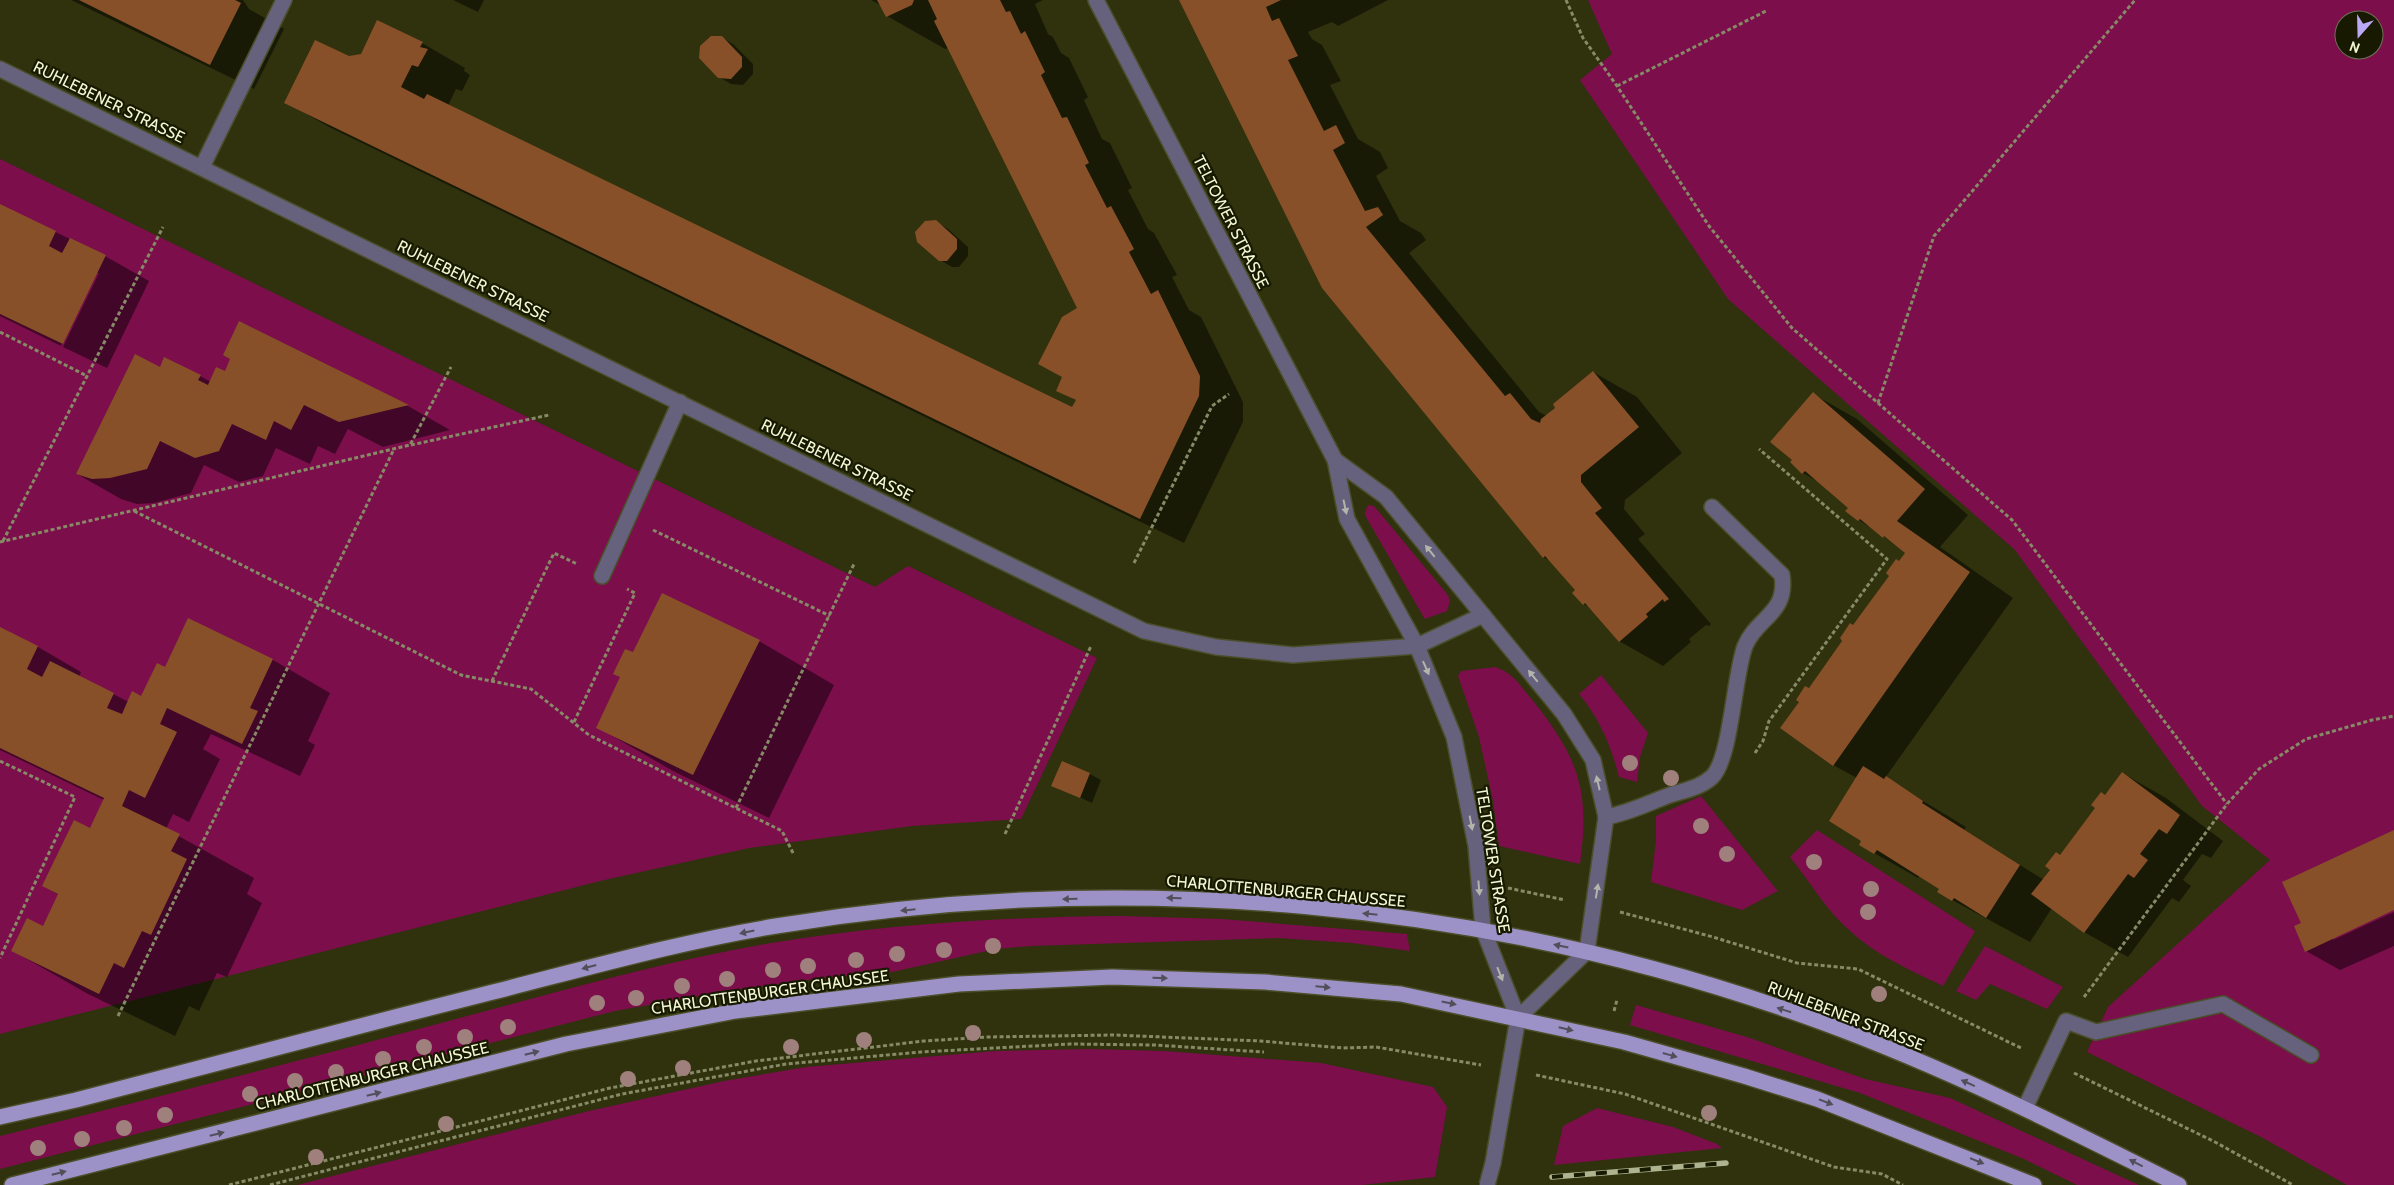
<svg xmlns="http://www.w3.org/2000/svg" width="2394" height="1185" viewBox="0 0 2394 1185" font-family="Cabin,sans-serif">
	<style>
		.green { fill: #7c0e4b; fill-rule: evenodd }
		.shadow { fill: #0007 }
		.building { fill: #885029 }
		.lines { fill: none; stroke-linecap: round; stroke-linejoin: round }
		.minor-casing { stroke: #4a4e29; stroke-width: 18 }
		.major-casing { stroke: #4a4e29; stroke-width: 18 }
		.path { stroke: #868a66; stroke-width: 3; stroke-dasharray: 4 2.5; stroke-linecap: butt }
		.minor { stroke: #66617c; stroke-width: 15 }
		.major { stroke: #9d92c8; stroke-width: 15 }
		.rail-casing { stroke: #afb490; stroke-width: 5.5 }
		.rail { stroke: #171900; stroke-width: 4; stroke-dasharray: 11; stroke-linecap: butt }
		.minor-bridge-casing { stroke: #4a4e29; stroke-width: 18; stroke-linecap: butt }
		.minor-bridge { stroke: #66617c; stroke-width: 15 }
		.tree { fill: #9f807c }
		.oneway { fill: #b3b4ac }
		.oneway2 { fill: #534f5a }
		.labels { text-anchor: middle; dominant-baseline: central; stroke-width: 4.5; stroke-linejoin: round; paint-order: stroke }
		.street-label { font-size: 16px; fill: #f2f7d4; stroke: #171900 }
	</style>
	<rect width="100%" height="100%" fill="#2f320d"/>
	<g class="green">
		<path d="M1588,0H2394V1185H2347L2261,1137L2087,1052L2108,1007L2270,860L2202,806L2015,550L1728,299L1580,80L1612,54ZM2344,20H2374V50H2344Z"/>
		<polygon points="0,159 875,587 908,566 1097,658 1021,819 912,826 749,848 600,881 0,1034"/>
		<polygon points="1368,505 1374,506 1448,595 1450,601 1447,611 1425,619 1423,616 1366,517 1365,512"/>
		<path d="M1495,667C1514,673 1521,687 1534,702C1579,759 1590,791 1580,864L1499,846L1493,801L1479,737L1458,676L1461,671Z"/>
		<path d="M1601,675L1648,733L1640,757L1637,782L1619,777C1611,746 1600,719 1579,694Z"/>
		<polygon points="1701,796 1777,890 1778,891 1742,910 1651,882 1656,840 1656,816"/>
		<path d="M1817,830L1975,931L1943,986C1910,970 1875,955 1848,929C1825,909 1809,880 1790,857Z"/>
		<path d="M1120,916L1222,919L1407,934L1410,951L1352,943L1278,938L1031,946L996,949L892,972L815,979L716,993L615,1011L0,1169V1136C147,1100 294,1062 441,1023C550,994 659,962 771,943C887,924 1003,917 1120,916Z"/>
		<polygon points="1985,946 2063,987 2047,1009 1990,984 1976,1000 1956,991"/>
		<polygon points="1636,1005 1750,1038 1865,1079 1950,1098 2139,1185 2077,1185 2024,1159 1860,1093 1630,1025"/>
		<polygon points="1089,1049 1164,1051 1321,1063 1433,1087 1447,1107 1435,1177 1362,1185 297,1185 589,1111 724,1081 806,1067 996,1051"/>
		<polygon points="1597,1108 1673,1127 1717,1144 1722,1148 1554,1165 1563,1126"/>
	</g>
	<g class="shadow">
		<polygon points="71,0 243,0 249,9 284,29 254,89"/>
		<polygon points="453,0 484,0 478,12"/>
		<polygon points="871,0 1043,0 1035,4 1048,34 1053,37 1061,53 1069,58 1088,97 1084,100 1102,139 1110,143 1132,188 1128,190 1148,229 1154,233 1177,275 1172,277 1189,310 1201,317 1243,402 1243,422 1184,543 329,127 286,102 349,57 422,43 465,68 464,71 470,75 462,91 456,89 448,106 1079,412 1077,401 1057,390 1063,377 1079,309 948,48 945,49 887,16 882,6"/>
		<polygon points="1181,0 1388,0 1338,26 1332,22 1308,32 1312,39 1322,45 1341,81 1330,85 1358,139 1380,152 1388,168 1376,176 1400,221 1421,233 1426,240 1409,253 1539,412 1547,416 1593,372 1637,397 1682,453 1625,500 1624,509 1645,534 1638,539 1711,624 1709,626 1706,625 1689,639 1691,642 1663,666 1619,641 1592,609 1584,604 1577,590 1552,562 1543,557"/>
		<polygon points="721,37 733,44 753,64 753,74 743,85 731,84 719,77"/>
		<polygon points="0,205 105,256 149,281 107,368 63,347 99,273 96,273 61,346 0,316"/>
		<polygon points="936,222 948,229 968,247 968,256 959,267 952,267 940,260"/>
		<polygon points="239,323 408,406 450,430 383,447 348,429 335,454 318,446 310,464 276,448 263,476 239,482 204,465 191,493 154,503 137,504 121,499 77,474 161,369 200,376 211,382 225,373 232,359"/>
		<polygon points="1813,394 1857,419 1968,515 1940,547 2013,598 1885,778 1966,827 1964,830 2044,880 2122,773 2166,798 2223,841 2211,858 2202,854 2183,880 2191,886 2179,902 2172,898 2128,957 2084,932 2052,908 2030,942 1952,900 1941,889 1920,876 1918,878 1874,853 1862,841 1857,778 1833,765 1809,689 1907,552 1859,520 1847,511 1850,508 1819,482 1803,473"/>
		<polygon points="189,620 273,660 330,693 308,741 315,745 300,776 211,734 203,749 220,759 189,822 173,814 166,829 254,878 247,894 262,903 227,977 217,973 199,1011 189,1006 175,1036 88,994 13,951 43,927 59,895 43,886 90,830 104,800 0,750 0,629 38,647 81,672 79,677 129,702 142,698 166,668"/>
		<polygon points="759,641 834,685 769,818 673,771 597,727 633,654"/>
		<polygon points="1090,774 1101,780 1092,803 1053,785"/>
		<polygon points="2394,831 2394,909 2333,937 2333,940 2394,912 2394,946 2340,970 2306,951 2303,923"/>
	</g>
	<g class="building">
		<polygon points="79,0 235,0 241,3 210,65"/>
		<polygon points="877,0 914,0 912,5 886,17"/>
		<polygon points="928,0 1000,0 1006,12 1010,11 1021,34 1025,31 1045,72 1041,75 1062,118 1067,117 1089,163 1085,165 1107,208 1111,206 1134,249 1129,252 1151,294 1158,290 1200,376 1199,396 1140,519 284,103 315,40 349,56 361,54 377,20 423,42 420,47 428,49 418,67 412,65 401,87 424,99 427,94 1072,407 1076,400 1056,391 1062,377 1038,364 1062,317 1077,308 934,21 937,19"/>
		<polygon points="1179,0 1281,0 1266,7 1272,21 1279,18 1298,56 1288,60 1324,131 1336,125 1345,143 1333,150 1365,211 1378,207 1383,215 1366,227 1505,396 1510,393 1531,419 1540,423 1541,419 1555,408 1553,404 1593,371 1639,427 1581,475 1581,482 1602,508 1595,513 1669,599 1664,602 1663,599 1646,614 1648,617 1619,642 1585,603 1583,605 1572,593 1575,590 1545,556 1543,558 1322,288"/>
		<polygon points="711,36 722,36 742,57 742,67 731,79 718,78 699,58 700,46"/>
		<polygon points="0,204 56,231 49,246 62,253 70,238 106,255 63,344 0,314"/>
		<polygon points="936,220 957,239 957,249 947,261 939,261 917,242 915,232 925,221"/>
		<polygon points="239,321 409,405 339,422 304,405 291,430 274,421 266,440 232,424 219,451 195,458 160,441 147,469 110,478 92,479 76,474 135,354 160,367 164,357 201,375 198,380 208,385 216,367 225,371 230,359 223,355"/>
		<polygon points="1813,392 1925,489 1897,521 1970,572 1833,766 1780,728 1799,702 1796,700 1805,686 1809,688 1842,641 1840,638 1850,623 1853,625 1889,576 1886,573 1896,559 1899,561 1905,553 1884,536 1883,538 1860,519 1858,521 1845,511 1848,508 1805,471 1802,474 1790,462 1792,460 1770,442"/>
		<polygon points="662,593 760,640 693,775 596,728 620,677 613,674 625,649 633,652"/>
		<polygon points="188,618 273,659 250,708 258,711 242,744 167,708 160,724 177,732 145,798 129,790 122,806 180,834 171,851 187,859 151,935 142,931 124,968 114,963 99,994 11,951 27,918 43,926 58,894 42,886 74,820 90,828 104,798 0,748 0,627 38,646 27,669 42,677 50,661 114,693 107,708 122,714 132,691 141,696 157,663 165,667"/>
		<polygon points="1062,761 1090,773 1080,798 1051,786"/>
		<polygon points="1863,766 1884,779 1886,776 1923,801 1922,803 2020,865 1986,918 1954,898 1952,901 1937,892 1939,889 1877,850 1874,854 1859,845 1861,841 1829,821"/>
		<polygon points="2122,772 2180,815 2167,834 2159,829 2140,854 2148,860 2134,878 2128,874 2084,933 2031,894 2050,870 2045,866 2056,852 2060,855 2095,808 2091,805 2101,792 2105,795"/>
		<polygon points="2394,830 2394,910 2305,952 2294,926 2301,923 2282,882"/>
	</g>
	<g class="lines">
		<defs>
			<g id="minor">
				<polyline points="1096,0 1335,460 1347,519 1417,646 1454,737 1476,846 1483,929 1518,1018"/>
				<polyline points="0,69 1144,631 1216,647 1293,655 1417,646 1483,615"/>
				<polyline points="202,167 284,0"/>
				<polyline points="1335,460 1386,497 1564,714 1593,760 1606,817 1587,951 1518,1018"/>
				<polyline points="602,576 680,402"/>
				<path d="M1606,817C1629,813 1648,803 1670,795C1685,790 1700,788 1712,777C1731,759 1734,675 1745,646C1757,617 1788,614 1782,575L1712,507"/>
				<polyline points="2025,1108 2066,1021 2096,1032 2223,1004 2311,1055"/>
				<polyline points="1493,1163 1518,1018"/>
			</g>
			<g id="major">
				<path d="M0,1117L76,1100C213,1064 351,1028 489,993C584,969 679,942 776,926C1125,868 1489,900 1821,1022C1944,1067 2062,1126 2179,1185"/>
				<polyline points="12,1185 566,1044 736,1011 959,984 1112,977 1265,982 1401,994 1624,1042 1744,1076 1817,1099 2034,1185"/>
			</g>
		</defs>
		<use href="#minor" class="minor-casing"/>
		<use href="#major" class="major-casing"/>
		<g class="path">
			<polyline points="1566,0 1583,38 1617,86 1709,226 1792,328 2012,520 2227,804"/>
			<polyline points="1617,86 1768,10"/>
			<polyline points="0,332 87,376"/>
			<polyline points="1878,403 1934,236 2135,0"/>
			<polyline points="411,445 549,415"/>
			<polyline points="134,511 461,675 531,689 589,735 782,831 794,855"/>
			<polyline points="653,530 830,616"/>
			<polyline points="3,541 163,227"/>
			<polyline points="0,542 410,445 451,367"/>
			<polyline points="1134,563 1212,406 1229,394"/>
			<polyline points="492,681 554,553 577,564"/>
			<polyline points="574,722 635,593 627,589"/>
			<polyline points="1755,753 1763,741 1769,721 1887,559 1759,449"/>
			<polyline points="0,761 75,797 0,958"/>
			<polyline points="736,808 854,564"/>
			<polyline points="1005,834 1091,646"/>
			<polyline points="1508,888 1565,900"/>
			<polyline points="1620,912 1713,937 1797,963 1858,969 2023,1049"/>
			<polyline points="2084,997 2227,804 2259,769 2306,739 2372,720 2394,716"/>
			<polyline points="1614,1011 1617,1000"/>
			<polyline points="118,1016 394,449"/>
			<polyline points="2074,1073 2215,1142 2293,1185"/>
			<polyline points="1536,1075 1625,1094 1834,1167 1882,1174 1903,1185"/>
			<polyline points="229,1185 610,1088 756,1061 924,1041 988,1037 1114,1035 1260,1041 1343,1048 1376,1047 1481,1065"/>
			<polyline points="270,1185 622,1094 786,1064 921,1052 1070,1044 1155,1045 1264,1052"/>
		</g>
		<use href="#minor" class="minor"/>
		<use href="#major" class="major"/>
		<defs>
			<polyline id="rail" points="1552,1177 1726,1163"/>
		</defs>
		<use href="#rail" class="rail-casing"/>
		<use href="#rail" class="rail"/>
		<defs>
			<polyline id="minor-bridge" points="1487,1185 1493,1163"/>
		</defs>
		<use href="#minor-bridge" class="minor-bridge-casing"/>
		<use href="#minor-bridge" class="minor-bridge"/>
	</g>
	<g class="tree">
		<circle cx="1630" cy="763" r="8"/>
		<circle cx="1671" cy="778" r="8"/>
		<circle cx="1701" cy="826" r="8"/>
		<circle cx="1727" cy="854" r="8"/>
		<circle cx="1814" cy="862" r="8"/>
		<circle cx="1871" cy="889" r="8"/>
		<circle cx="1868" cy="912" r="8"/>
		<circle cx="993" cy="946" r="8"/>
		<circle cx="944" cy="950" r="8"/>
		<circle cx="897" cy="954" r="8"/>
		<circle cx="856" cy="960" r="8"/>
		<circle cx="808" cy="966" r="8"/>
		<circle cx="773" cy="970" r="8"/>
		<circle cx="727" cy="979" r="8"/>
		<circle cx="682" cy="986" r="8"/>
		<circle cx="1879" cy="994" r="8"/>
		<circle cx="636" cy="998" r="8"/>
		<circle cx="597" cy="1003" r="8"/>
		<circle cx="508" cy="1027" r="8"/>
		<circle cx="973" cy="1033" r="8"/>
		<circle cx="465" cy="1037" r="8"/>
		<circle cx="864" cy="1040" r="8"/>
		<circle cx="424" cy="1047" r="8"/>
		<circle cx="791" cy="1047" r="8"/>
		<circle cx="383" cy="1059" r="8"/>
		<circle cx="683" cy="1068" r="8"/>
		<circle cx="336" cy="1072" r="8"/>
		<circle cx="628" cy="1079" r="8"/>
		<circle cx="295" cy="1081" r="8"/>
		<circle cx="250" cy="1094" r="8"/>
		<circle cx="1709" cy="1113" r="8"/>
		<circle cx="165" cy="1115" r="8"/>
		<circle cx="446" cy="1124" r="8"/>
		<circle cx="124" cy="1128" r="8"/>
		<circle cx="82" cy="1139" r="8"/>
		<circle cx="38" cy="1148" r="8"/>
		<circle cx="316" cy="1157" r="8"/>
	</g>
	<defs><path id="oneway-solid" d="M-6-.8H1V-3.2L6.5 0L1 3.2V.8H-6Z" transform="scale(1.25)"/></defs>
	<g class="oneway">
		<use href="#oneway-solid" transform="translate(1345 507) rotate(78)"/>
		<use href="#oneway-solid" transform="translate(1430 551) rotate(-129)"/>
		<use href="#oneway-solid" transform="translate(1426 668) rotate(66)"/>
		<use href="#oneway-solid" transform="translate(1533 676) rotate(-129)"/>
		<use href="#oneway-solid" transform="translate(1598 783) rotate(-103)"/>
		<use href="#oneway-solid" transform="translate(1471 823) rotate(79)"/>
		<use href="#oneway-solid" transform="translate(1479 888) rotate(85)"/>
		<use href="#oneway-solid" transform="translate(1597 891) rotate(-81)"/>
		<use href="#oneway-solid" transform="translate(1500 974) rotate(68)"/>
	</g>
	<g class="oneway2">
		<use href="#oneway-solid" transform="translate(1174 898) rotate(-179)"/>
		<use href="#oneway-solid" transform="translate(1070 899) rotate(178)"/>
		<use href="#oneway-solid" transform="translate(908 910) rotate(174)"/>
		<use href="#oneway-solid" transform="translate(1370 914) rotate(-174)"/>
		<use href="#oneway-solid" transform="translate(747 932) rotate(168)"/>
		<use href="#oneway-solid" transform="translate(1561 946) rotate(-168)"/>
		<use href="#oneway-solid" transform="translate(589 967) rotate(165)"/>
		<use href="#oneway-solid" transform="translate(1160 978) rotate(2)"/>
		<use href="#oneway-solid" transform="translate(1323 987) rotate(5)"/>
		<use href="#oneway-solid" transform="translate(1449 1003) rotate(12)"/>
		<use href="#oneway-solid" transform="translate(1784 1010) rotate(-162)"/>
		<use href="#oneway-solid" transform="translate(1566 1029) rotate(13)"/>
		<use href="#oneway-solid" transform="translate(532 1053) rotate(-14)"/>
		<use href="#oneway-solid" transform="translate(1670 1055) rotate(16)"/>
		<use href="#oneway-solid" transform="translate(1968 1083) rotate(-156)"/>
		<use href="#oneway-solid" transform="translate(374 1094) rotate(-14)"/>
		<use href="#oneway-solid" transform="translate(1826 1102) rotate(21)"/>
		<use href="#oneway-solid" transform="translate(217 1134) rotate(-14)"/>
		<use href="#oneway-solid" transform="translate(1977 1161) rotate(22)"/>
		<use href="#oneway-solid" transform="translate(2136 1163) rotate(-153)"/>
		<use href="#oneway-solid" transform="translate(59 1173) rotate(-14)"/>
	</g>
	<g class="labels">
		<g class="street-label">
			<text transform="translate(109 102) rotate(26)">RUHLEBENER STRASSE</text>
			<text transform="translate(1231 222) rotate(63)">TELTOWER STRASSE</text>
			<text transform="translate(473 281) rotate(26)">RUHLEBENER STRASSE</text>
			<text transform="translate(837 460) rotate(26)">RUHLEBENER STRASSE</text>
			<text transform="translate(1493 860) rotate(81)">TELTOWER STRASSE</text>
			<text transform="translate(1286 891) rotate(5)">CHARLOTTENBURGER CHAUSSEE</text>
			<text transform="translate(770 992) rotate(-8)">CHARLOTTENBURGER CHAUSSEE</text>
			<text transform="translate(1846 1016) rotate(21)">RUHLEBENER STRASSE</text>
			<text transform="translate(372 1076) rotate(-14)">CHARLOTTENBURGER CHAUSSEE</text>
		</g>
	</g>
	<g transform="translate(2359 35) rotate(200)"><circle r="24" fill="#171900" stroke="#6f7255"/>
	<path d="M0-4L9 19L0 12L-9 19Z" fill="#baaaf6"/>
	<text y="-8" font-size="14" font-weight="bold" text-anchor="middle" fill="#f2f7d4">N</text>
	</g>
</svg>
